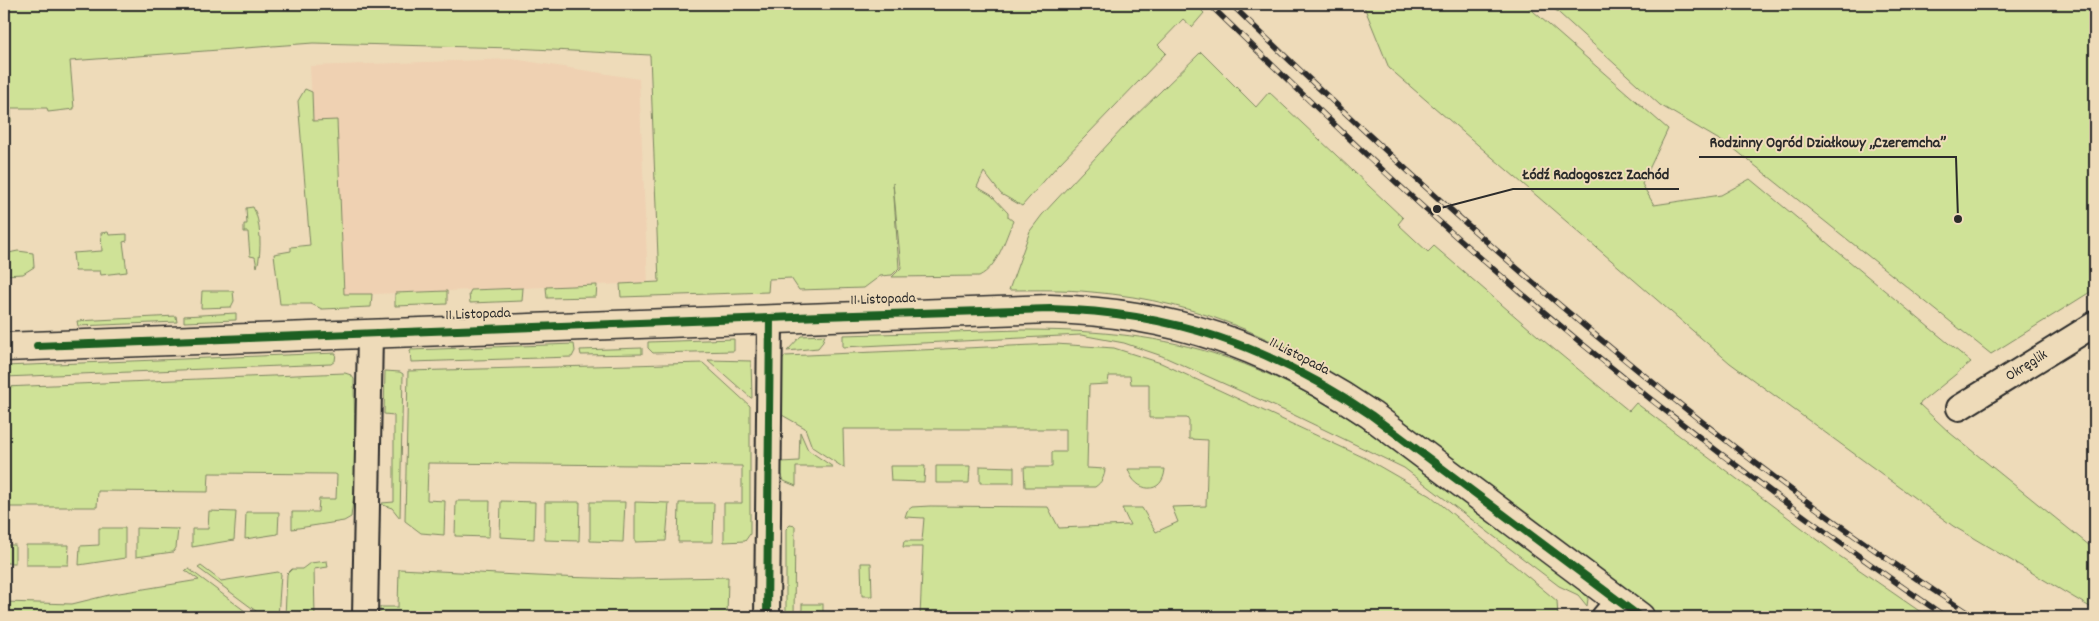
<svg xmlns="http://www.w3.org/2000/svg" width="2099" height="621" viewBox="0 0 2099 621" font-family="Dekko,sans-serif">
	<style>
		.built { fill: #efd1b2 }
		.green { fill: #cfe297; stroke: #7d8661 }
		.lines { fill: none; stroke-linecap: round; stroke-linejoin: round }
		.minor-casing { stroke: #2b2b2b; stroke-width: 28 }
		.tertiary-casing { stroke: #2b2b2b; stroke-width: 31 }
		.minor { stroke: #eedbb9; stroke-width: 24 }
		.tertiary { stroke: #eedbb9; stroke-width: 28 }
		.rail-casing { stroke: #2b2b2b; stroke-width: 5.5 }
		.rail { stroke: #eedbb9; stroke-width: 4; stroke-dasharray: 11; stroke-linecap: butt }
		.cycleway-casing { stroke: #eedbb9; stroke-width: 11 }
		.cycleway { stroke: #1b5e20; stroke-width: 8 }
		.labels { text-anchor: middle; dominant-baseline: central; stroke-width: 4; stroke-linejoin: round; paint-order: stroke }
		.street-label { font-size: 15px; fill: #2b2b2b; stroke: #eedbb9 }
		.leader { fill: none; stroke: #2b2b2b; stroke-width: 2 }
		.callout-dot { fill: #2b2b2b; stroke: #eedbb9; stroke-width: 2 }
		.callout-label { font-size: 16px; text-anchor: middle; font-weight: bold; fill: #2b2b2b; stroke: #eedbb9; stroke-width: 4; stroke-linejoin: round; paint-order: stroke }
	</style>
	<rect width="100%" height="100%" fill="#eedbb9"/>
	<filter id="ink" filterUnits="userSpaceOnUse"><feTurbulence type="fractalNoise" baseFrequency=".02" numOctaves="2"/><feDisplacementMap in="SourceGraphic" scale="10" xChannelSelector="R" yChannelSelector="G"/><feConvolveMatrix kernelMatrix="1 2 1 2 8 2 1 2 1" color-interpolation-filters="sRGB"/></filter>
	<g filter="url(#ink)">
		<polygon class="built" points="513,59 639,79 648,283 323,296 310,66"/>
		<g class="green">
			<path d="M4,4H1195L1204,13L1192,27L1183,19L1158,45L1166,53L1059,164L1022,206L1001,194L984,172L977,187L991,195L1008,213V217L1013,221C1005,239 998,267 979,276L892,277L901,268L893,183L899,268L892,275L880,276L864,288L799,290L791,278L769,279L768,292L621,297L620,284L659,282L650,55L514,48L313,43L70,61L74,109L48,112L47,108H11V122L4,123Z"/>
			<polygon points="1363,4 1525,4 1668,129 1642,184 1654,205 1721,195 1750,179 1971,362 1919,404 1950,433 2095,550 2095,610 1953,526 1730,363 1389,68"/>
			<polygon points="1549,4 2095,4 2095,289 1991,354 1733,148 1660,105"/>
			<path d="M1201,52L1256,107L1269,92L1403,218L1398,224L1428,252L1434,246L1538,336L1629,411L1636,403L1838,555L1928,617H1660L1384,408C1293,345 1204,301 1092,292C1064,289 1037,290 1009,290L1030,231L1042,215L1125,126Z"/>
			<polygon points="305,89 312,92 313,121 337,120 344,294 372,294 371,307 322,309 311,304 280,304 274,254 291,251 291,247 310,245 298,101"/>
			<path d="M253,207C261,220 262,253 257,267L255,257L250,256L248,232H244V224H247L246,208Z"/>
			<polygon points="108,232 109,235 127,234 127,241 123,242 127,272 101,275 100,271 75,271 73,253 102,251 101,233"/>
			<polygon points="18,251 33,253 34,267 23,274 4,275 4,254"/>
			<polygon points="597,285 596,297 547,298 546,287"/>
			<polygon points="523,288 522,301 470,303 469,294 471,290"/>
			<polygon points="202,291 233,291 234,301 231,307 201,308"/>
			<polygon points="447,291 447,304 395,306 395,293"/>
			<polygon points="236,313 236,320 184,322 184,316"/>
			<polygon points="176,316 177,322 78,326 77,321"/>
			<path d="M1022,330C1086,330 1150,334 1212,353C1301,380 1371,431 1443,486C1490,522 1538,557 1585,593L1588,599L1587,606L1578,595L1559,586L1404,468L1294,415L1162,356L1124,343L1081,335L843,347V335Z"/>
			<polygon points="825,335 822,343 818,348 787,351 801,336"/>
			<polygon points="734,339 734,351 653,353 648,348 648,342"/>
			<polygon points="574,344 575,351 572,357 411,362 410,350"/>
			<path d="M1056,344L1114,348L1161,363L1365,458L1431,496L1557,601L1558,617H920L923,547H903L904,541H922L924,518L905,517L907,511L912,507L930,506L1048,507L1059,528L1130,525L1122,508H1142L1156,532L1178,522L1172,507L1206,506L1208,440L1189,439V421L1187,418H1149V384H1131L1130,376H1109L1108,384L1089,385L1087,468L1105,469C1104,478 1102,482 1095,487H1025L1024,467H1052V452H1066V429H843L844,468L812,447L805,428L782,415L781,362L785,356Z"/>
			<polygon points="642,348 642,354 581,355 580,350"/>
			<polygon points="336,353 335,361 331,364 4,377 4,366"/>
			<polygon points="708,360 751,361 752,398 751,398"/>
			<polygon points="703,363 750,406 750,534 745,541 724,542 724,503 742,503 742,466 428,463 427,500 445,501 444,535 421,533 405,521 408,371"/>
			<polygon points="385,371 400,372 403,374 400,518 392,508 383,505 382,503 394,502 394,415 384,414"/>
			<path d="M345,373L351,375L354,379C354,425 358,472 351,517L344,521L292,529V512H318L319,499H336L337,475L335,474L209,473L208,492L98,491L97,507H4V387Z"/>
			<polygon points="800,432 808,450 833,467 796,467 796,486 784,481 781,473 781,462 799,461"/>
			<polygon points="890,466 925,466 924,482 891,481"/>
			<polygon points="936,466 970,466 969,483 936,483"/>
			<polygon points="980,466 1014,467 1014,483 980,483"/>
			<path d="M1128,469H1165C1163,496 1135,493 1128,469Z"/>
			<polygon points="456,501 490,501 489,537 455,536"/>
			<polygon points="501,501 535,502 534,539 500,537"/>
			<polygon points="545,502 580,502 579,541 545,540"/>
			<polygon points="590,502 625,502 623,542 590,541"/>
			<polygon points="635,502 669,503 666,541 635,542"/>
			<polygon points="679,503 714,503 713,542 678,542"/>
			<polygon points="209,511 236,512 234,540 192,547 192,529 208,529"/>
			<polygon points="246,512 279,512 278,534 245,539"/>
			<polygon points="790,525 795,526 794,617 786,617 786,529"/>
			<polygon points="99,528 125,528 125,558 79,565 80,546 99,545"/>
			<polygon points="136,528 178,529 176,548 173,552 136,557"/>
			<rect x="4" y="545" width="11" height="18"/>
			<polygon points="26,545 69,545 68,565 26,565"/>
			<polygon points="327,561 328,567 314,569 315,617 285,617 287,574 292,569 302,569 310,563"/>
			<polygon points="861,563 871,563 872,596 862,596"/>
			<polygon points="201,566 221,581 278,572 281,574 278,617 264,617 198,568"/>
			<polygon points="189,569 253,617 4,617 4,602 72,604 113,594 199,580 185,570"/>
			<polygon points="399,569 557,577 631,579 728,577 727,617 380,617 380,607 398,607"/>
			<rect x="802" y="604" width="21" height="13"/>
		</g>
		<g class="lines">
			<defs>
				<g id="minor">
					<polyline points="1959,408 2095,324"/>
					<polyline points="365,617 370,333"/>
					<polyline points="767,617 770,318"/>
					<polyline points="1604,617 1618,601"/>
				</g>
				<path id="tertiary" d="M4,347L1050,309C1172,312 1270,346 1371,415L1640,617"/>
			</defs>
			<use href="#minor" class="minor-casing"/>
			<use href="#tertiary" class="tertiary-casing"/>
			<use href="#minor" class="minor"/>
			<use href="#tertiary" class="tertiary"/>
			<defs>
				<g id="rail">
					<path d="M1209,4C1283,75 1357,148 1433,216C1595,361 1767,494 1946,617"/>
					<path d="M1231,4C1462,228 1704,442 1974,617"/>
				</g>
			</defs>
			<use href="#rail" class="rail-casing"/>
			<use href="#rail" class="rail"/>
			<defs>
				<g id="cycleway">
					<path d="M37,346L822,316L1050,309C1172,312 1270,346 1371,415L1640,617"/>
					<polyline points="767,617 770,318"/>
				</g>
			</defs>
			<use href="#cycleway" class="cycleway-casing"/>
			<use href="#cycleway" class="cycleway"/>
		</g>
	</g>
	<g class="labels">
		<g class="street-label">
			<text transform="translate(883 300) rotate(-2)">11 Listopada</text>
			<text transform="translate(478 315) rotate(-2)">11 Listopada</text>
			<text transform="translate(1299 357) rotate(27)">11 Listopada</text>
			<text transform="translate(2027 366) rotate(-32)">Okręglik</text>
		</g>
	</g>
	<path class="leader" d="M1958 219L1956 157H1699M1437 209L1513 189H1679"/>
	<g class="callout-dot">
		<circle cx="1958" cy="219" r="5"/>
		<circle cx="1437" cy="209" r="5"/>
	</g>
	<g class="callout-label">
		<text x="1828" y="147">Rodzinny Ogród Działkowy „Czeremcha”</text>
		<text x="1596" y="179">Łódź Radogoszcz Zachód</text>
	</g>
	<rect width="2099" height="621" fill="none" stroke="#eedbb9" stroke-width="20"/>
	<rect x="10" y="10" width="2079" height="601" fill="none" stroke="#2b2b2b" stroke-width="2" filter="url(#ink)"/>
</svg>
